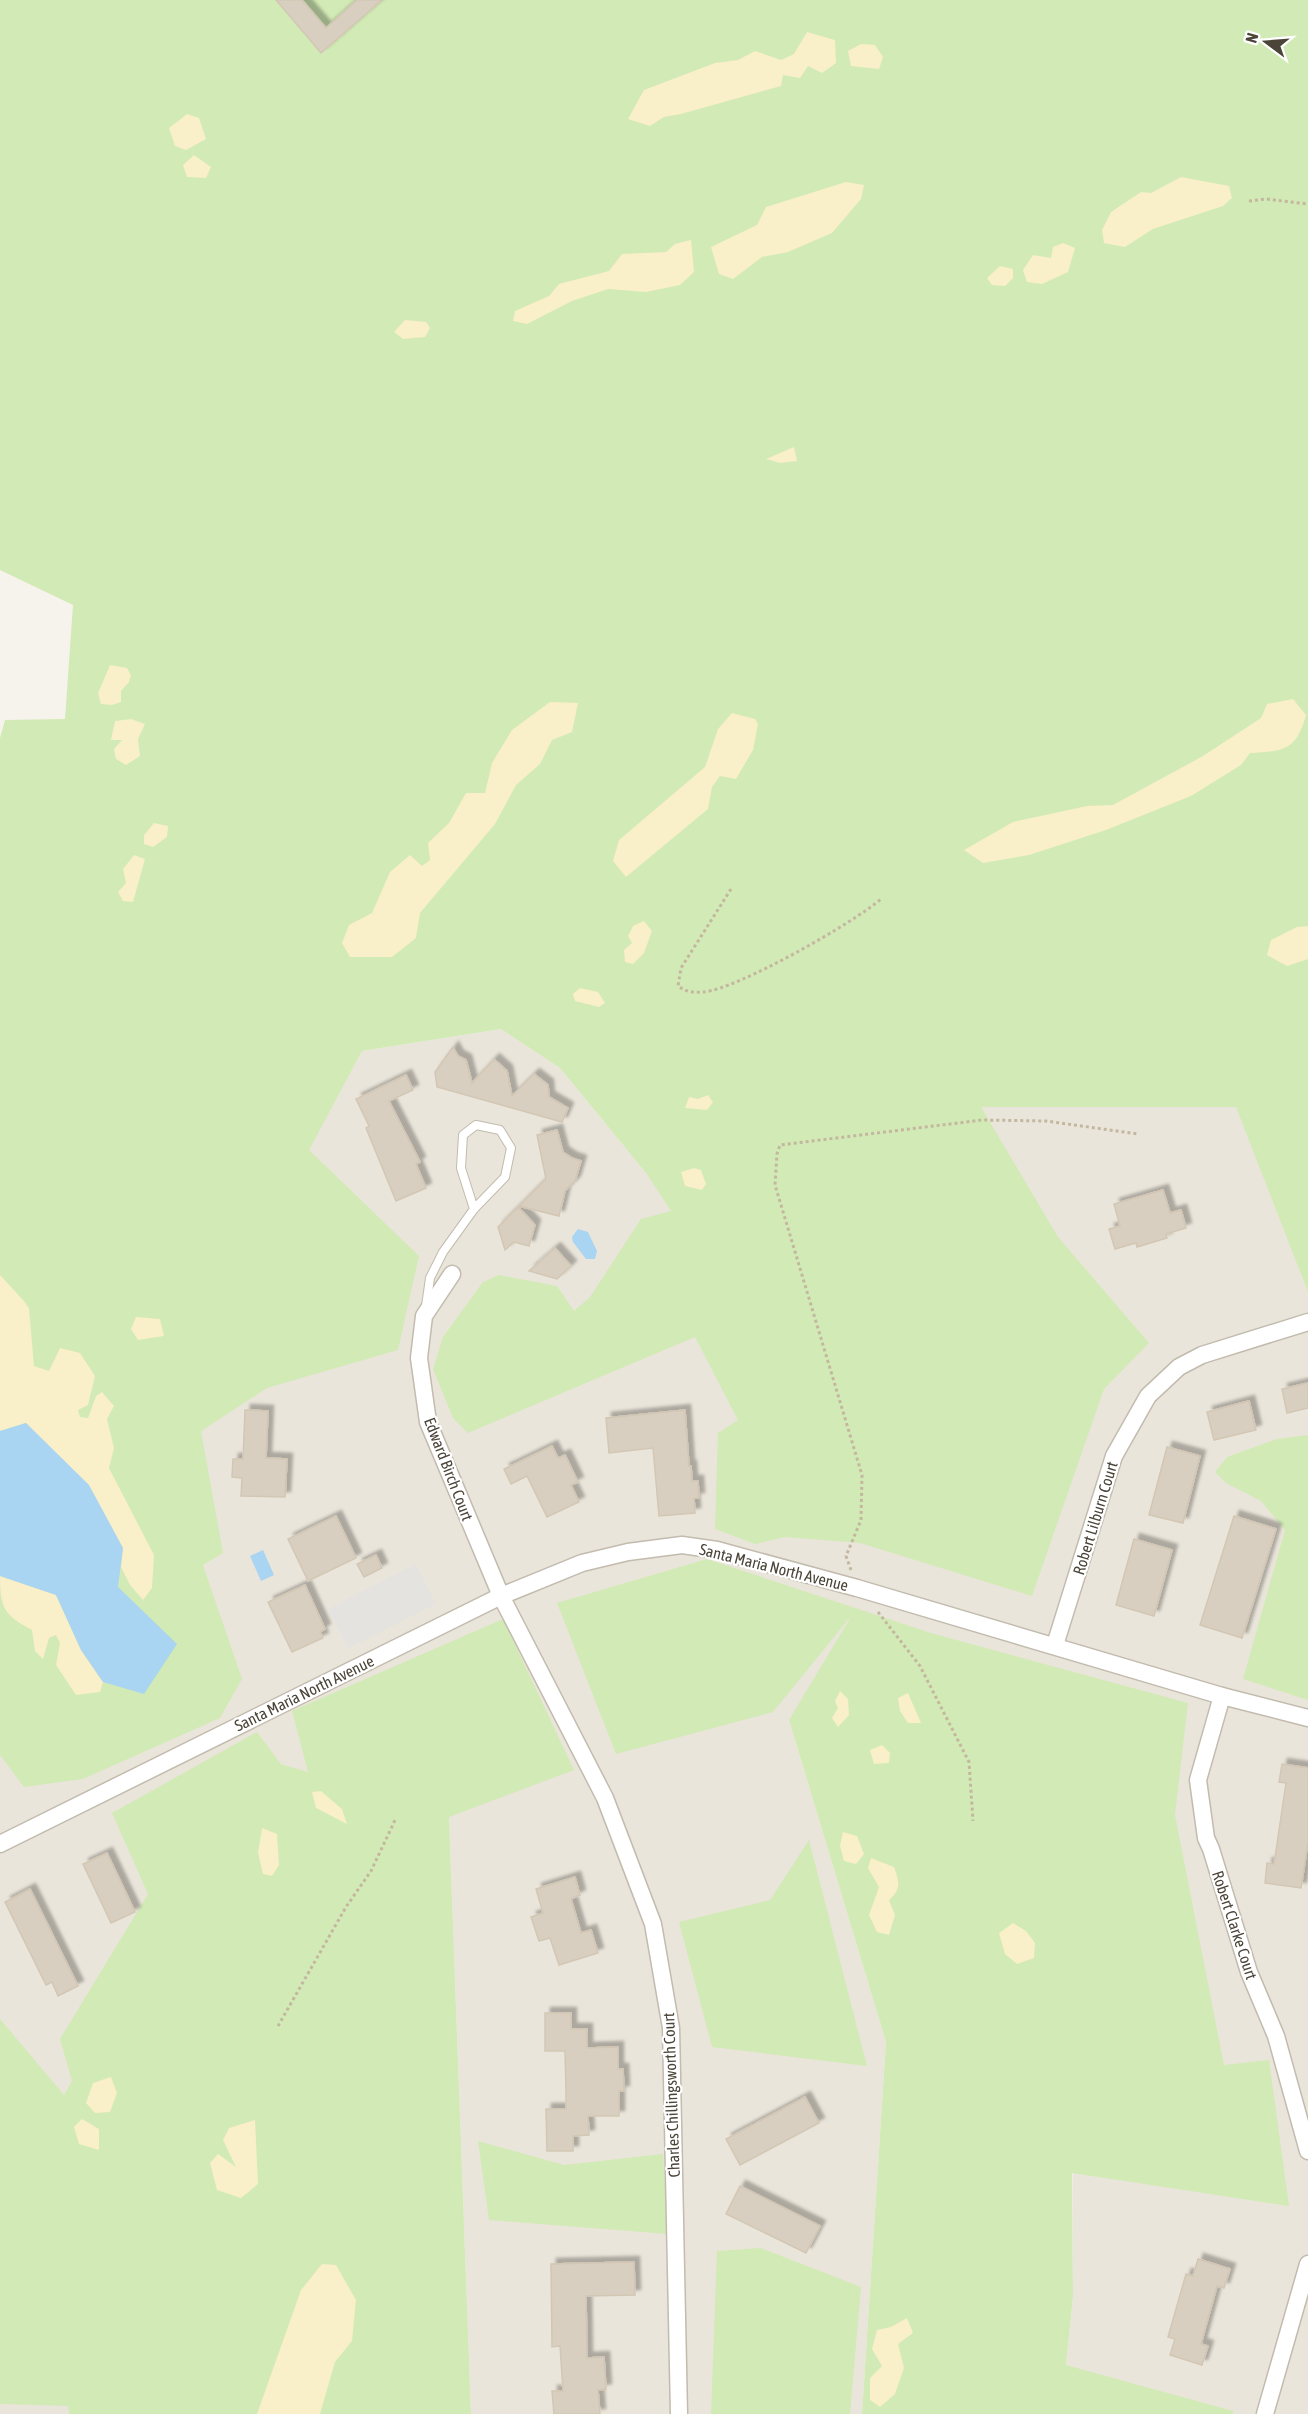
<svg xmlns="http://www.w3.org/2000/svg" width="1308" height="2414" viewBox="0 0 1308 2414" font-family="'Asap Condensed',sans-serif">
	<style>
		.residential { fill: #eae5da }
		.green { fill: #d2eab5 }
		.sand { fill: #f9efc9 }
		.parking { fill: #e5e3e0 }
		.water { fill: #a9d4f2 }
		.building { fill: #d8cfc1; stroke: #d3c7b4; stroke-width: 1.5; filter: url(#shadow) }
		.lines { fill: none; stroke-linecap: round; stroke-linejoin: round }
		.lane-casing { stroke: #c2bbae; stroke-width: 10 }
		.street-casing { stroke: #c2bbae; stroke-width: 19 }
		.path { stroke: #c4b79f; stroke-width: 3; stroke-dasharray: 3 3; stroke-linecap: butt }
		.lane { stroke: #fff; stroke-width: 8 }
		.street { stroke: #fff; stroke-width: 16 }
		.labels { text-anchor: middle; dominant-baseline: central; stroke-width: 4.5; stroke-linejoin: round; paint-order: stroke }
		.street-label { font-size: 16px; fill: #4b4439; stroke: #fff }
	</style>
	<defs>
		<filter id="shadow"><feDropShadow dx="5.5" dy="-5.5" stdDeviation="1.5" flood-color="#0004"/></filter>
	</defs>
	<rect width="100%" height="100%" fill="#f6f3ec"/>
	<polygon class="residential" points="501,1029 560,1068 646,1173 672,1211 980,1106 1236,1107 1308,1077 1308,2414 1046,2414 1066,2365 1073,2297 1072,2015 789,1720 886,2042 862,2414 471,2414 449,1817 281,1764 69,2414 0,2414 0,1747 203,1565 159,1404 308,1150 362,1051"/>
	<g class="green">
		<polygon points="0,0 1308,0 1308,1292 1236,1107 981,1107 1058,1237 1149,1343 1104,1389 1032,1596 860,1543 785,1537 755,1544 715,1529 718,1433 738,1420 695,1337 468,1433 453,1418 433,1369 443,1337 483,1282 499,1275 557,1286 574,1311 590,1297 641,1219 671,1211 646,1173 560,1068 501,1029 362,1051 309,1150 419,1256 398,1350 267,1388 201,1431 223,1553 203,1565 242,1679 220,1718 83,1779 24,1787 0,1755 0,738 5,720 65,719 73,605 0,570"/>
		<polygon points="1308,1435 1308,1700 1243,1679 1285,1530 1261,1501 1226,1483 1215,1472 1227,1457 1277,1439"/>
		<polygon points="707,1559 931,1633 1188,1703 1175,1815 1224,2065 1269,2060 1289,2206 1072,2173 1073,2297 1066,2365 1233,2411 1233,2414 862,2414 886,2042 789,1720 852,1615 773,1712 616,1754 557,1603"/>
		<polygon points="503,1619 574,1770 449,1817 471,2414 69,2414 68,2406 0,2404 0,2019 64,2095 72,2081 60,2039 148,1894 112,1813 257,1732 281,1764 308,1772 292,1711"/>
		<polygon points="809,1840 867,2066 712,2047 679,1922 770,1900"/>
		<polygon points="478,2141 564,2165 663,2154 668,2234 489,2220"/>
		<polygon points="761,2248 861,2287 850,2414 711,2414 717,2251"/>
	</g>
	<g class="sand">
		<polygon points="807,32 835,40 836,63 822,73 808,66 800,78 783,75 781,86 681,114 664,117 650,126 628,119 644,90 715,63 738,60 755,51 781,60 794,54"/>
		<polygon points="861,44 875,45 883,57 879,69 851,66 848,51"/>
		<polygon points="187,114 199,118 206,139 186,150 175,146 169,128"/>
		<polygon points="194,155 211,167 206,178 187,177 183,165"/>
		<polygon points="1181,177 1229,186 1232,198 1223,206 1153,229 1125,247 1104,243 1102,230 1111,212 1141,192 1151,193"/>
		<polygon points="846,182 864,185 861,199 832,233 788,252 762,257 733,279 719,274 711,247 757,225 766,207"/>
		<polygon points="691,240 694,272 680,285 646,292 608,289 572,301 527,324 513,321 515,311 549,296 559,284 609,271 622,254 666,252 675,244"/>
		<polygon points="1063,243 1075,248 1068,272 1042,284 1027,282 1023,270 1033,255 1051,258 1053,247"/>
		<polygon points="1000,266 1013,269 1013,278 1005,286 992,285 987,278"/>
		<polygon points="405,320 426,322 430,328 425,337 403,339 394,332"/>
		<polygon points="794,447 797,461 780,463 766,459"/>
		<polygon points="110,665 127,668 131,675 129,682 121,691 121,702 112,705 101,704 98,693"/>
		<path d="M1293,699L1306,715C1296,751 1284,751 1250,753L1241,765L1191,796L1106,830L1029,855L983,863L964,850L1013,822L1087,806L1113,805L1203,756L1261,718L1267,704Z"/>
		<polygon points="550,702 578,703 572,732 552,740 540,764 516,785 495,824 420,913 416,938 392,957 350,957 342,943 349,925 372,913 390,872 410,855 422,866 430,860 428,843 449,823 466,793 485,793 492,763 512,730"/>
		<polygon points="732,713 755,719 758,724 753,750 736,779 720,776 712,787 708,809 626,877 613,861 619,840 705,767 718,729"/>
		<polygon points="131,719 145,724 138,739 140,756 126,765 116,759 114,749 122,740 111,740 115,721"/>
		<polygon points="154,823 168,826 167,837 153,847 144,844 144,835"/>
		<polygon points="134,855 145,859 133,902 123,901 118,892 126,883 123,869"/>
		<polygon points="644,921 652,931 644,953 633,964 625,962 624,950 632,943 628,936 633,926"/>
		<polygon points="1308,926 1308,959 1287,966 1267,955 1271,940 1297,927"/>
		<polygon points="580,988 598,992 605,1003 599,1007 575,1001 573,994"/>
		<polygon points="708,1095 713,1102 707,1110 685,1108 689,1097 698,1099"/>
		<polygon points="694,1168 701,1170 706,1184 702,1190 685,1186 681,1172"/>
		<polygon points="0,1275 24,1301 29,1308 34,1366 49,1371 60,1348 80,1353 95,1376 88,1405 78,1410 80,1417 88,1418 96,1396 102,1392 114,1406 107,1419 114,1448 109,1468 154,1555 152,1588 143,1600 130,1585 121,1567 123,1548 26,1423 0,1431"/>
		<polygon points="136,1317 160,1319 164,1336 138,1340 131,1329"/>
		<path d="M0,1576L56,1595L81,1650L103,1682L100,1692L76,1695L56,1665L60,1643L56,1635L49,1638L43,1659L35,1651L32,1630C4,1615 0,1608 0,1576Z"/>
		<polygon points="840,1691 848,1699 849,1715 838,1727 832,1718 838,1708 835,1701"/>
		<polygon points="908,1693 921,1723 908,1723 900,1711 898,1698"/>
		<polygon points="882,1745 890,1753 889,1763 874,1764 870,1750"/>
		<polygon points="321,1791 342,1809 347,1824 316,1808 312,1792"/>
		<polygon points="262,1828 277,1834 279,1865 272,1876 263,1874 258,1853"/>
		<polygon points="843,1832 857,1836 864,1854 856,1864 844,1861 840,1846"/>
		<path d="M871,1858L894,1867C899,1881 902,1889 889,1900L895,1915L889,1935L877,1932L869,1915L879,1887L868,1868Z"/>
		<polygon points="1013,1923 1026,1931 1035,1943 1034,1958 1017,1964 1005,1954 999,1933"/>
		<polygon points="111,2077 117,2093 110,2112 95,2113 86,2103 93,2083"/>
		<polygon points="82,2119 99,2129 99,2150 79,2144 74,2127"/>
		<polygon points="255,2120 258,2184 241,2198 217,2190 210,2163 218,2154 236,2167 223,2140 229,2128"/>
		<polygon points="322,2264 336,2265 356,2300 352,2341 335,2362 320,2414 257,2414 301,2290"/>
		<polygon points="907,2318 913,2333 898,2344 904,2368 895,2394 880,2407 870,2400 870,2378 882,2366 872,2349 877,2330 891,2327"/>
	</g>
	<polygon class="parking" points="416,1564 436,1604 348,1649 328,1609"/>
	<g class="water">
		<polygon points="578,1229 588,1232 597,1251 595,1259 586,1259 573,1242 572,1237"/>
		<polygon points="26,1423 89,1485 123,1548 118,1587 177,1644 144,1694 103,1682 81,1650 56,1595 0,1576 0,1431"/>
		<polygon points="263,1550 274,1575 261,1581 250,1556"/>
	</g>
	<g class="building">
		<polygon points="276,0 302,0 326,28 357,0 382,0 321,53"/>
		<polygon points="453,1047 458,1056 466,1060 472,1083 494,1059 507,1071 512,1096 534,1074 548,1085 549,1097 568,1108 562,1122 437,1087 435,1072"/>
		<polygon points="406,1075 413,1090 389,1101 420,1162 416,1164 426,1188 396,1201 366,1128 369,1126 356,1099"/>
		<polygon points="557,1130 563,1152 572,1158 581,1161 575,1181 565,1191 559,1216 519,1206 546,1179 537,1135"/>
		<polygon points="1163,1190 1170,1213 1181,1210 1186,1228 1166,1234 1167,1238 1137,1247 1136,1243 1115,1249 1109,1229 1120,1226 1114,1204"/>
		<polygon points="518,1207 535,1225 529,1246 514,1242 505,1250 498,1227"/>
		<polygon points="555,1248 571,1266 557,1279 529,1271"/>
		<polygon points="1308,1383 1308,1408 1287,1413 1282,1389"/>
		<polygon points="1249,1401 1256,1430 1214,1440 1207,1412"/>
		<polygon points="245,1410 268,1411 266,1458 287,1459 285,1497 241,1496 242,1478 232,1477 233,1459 243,1459"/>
		<polygon points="685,1410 689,1466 691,1466 692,1481 698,1481 699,1498 694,1498 695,1513 659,1516 653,1448 609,1453 606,1418"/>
		<polygon points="552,1446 558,1458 565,1455 578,1482 571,1485 579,1502 547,1517 527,1476 511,1484 504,1469"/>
		<polygon points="1167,1447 1200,1456 1183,1523 1149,1515"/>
		<polygon points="336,1516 356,1558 308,1581 288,1539"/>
		<polygon points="1234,1516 1276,1529 1242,1638 1200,1625"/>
		<polygon points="1134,1539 1172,1550 1154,1616 1116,1605"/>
		<polygon points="376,1555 382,1568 364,1577 357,1564"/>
		<polygon points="305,1585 325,1629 320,1632 323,1638 292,1652 268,1602"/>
		<polygon points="1282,1764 1308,1768 1308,1842 1301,1888 1265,1883 1267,1863 1274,1864 1286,1783 1279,1782"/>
		<polygon points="107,1853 135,1912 111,1923 83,1864"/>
		<polygon points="575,1877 580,1895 571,1899 581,1933 591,1930 598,1953 559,1965 550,1938 539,1941 531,1917 543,1913 536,1889"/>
		<polygon points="30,1889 78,1986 58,1996 52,1982 46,1985 5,1902"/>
		<polygon points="545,2013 571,2013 571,2029 587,2029 587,2048 618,2047 618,2069 623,2069 624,2091 619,2091 619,2116 588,2116 589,2135 573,2136 573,2151 547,2151 546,2109 566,2109 566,2091 565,2051 545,2051"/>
		<polygon points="805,2097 819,2123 740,2165 726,2139"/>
		<polygon points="740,2186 820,2226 806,2253 726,2214"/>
		<polygon points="1198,2259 1230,2269 1224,2288 1217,2286 1201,2344 1208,2346 1202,2365 1170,2355 1175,2339 1168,2337 1186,2274 1193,2276"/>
		<polygon points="634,2262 635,2295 586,2296 587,2358 604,2357 606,2389 598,2390 600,2414 554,2414 552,2391 563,2391 560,2346 552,2347 551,2264"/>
	</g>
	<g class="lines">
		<defs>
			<polyline id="lane" points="426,1306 430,1278 443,1252 474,1209 505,1177 511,1148 500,1130 476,1125 463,1135 461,1168 474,1209"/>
			<g id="street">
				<polyline points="452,1274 424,1316 419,1358 428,1422 501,1596 605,1798 653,1924 671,2028 679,2414"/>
				<polyline points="1055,1645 1114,1456 1148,1396 1179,1367 1202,1355 1308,1322"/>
				<polyline points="1222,1696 1198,1780 1206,1838 1211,1849 1249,1972 1276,2036 1308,2151"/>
				<polyline points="0,1844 501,1596 582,1563 628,1552 682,1545 717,1550 857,1588 1222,1696 1308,1718"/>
				<polyline points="1265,2414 1308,2264"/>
			</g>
		</defs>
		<use href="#lane" class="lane-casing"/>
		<use href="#street" class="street-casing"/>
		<g class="path">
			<polyline points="1249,201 1266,199 1308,204"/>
			<path d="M731,889L681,968L678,986C686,992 693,993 703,992C736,990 855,922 881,899"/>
			<polyline points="851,1570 846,1556 861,1520 862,1475 775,1185 777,1154 780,1145 982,1120 1046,1121 1138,1134"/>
			<polyline points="878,1612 920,1666 969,1762 973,1821"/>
			<polyline points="278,2026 346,1907 371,1871 396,1818"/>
		</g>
		<use href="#lane" class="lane"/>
		<use href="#street" class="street"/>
	</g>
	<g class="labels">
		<g class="street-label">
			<text transform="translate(449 1469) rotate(69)">Edward Birch Court</text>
			<text transform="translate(1095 1518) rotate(-73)">Robert Lilburn Court</text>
			<text transform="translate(774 1567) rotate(14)">Santa Maria North Avenue</text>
			<text transform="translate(304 1693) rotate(-26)">Santa Maria North Avenue</text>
			<text transform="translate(1235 1925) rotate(72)">Robert Clarke Court</text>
			<text transform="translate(671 2095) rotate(-92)">Charles Chillingsworth Court</text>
		</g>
	</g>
	<g transform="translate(1266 42) rotate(286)" stroke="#ffffff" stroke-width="4.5" paint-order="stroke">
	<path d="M0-4.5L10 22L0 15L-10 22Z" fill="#4b4439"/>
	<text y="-9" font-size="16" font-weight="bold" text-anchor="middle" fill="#4b4439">N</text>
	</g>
</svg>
